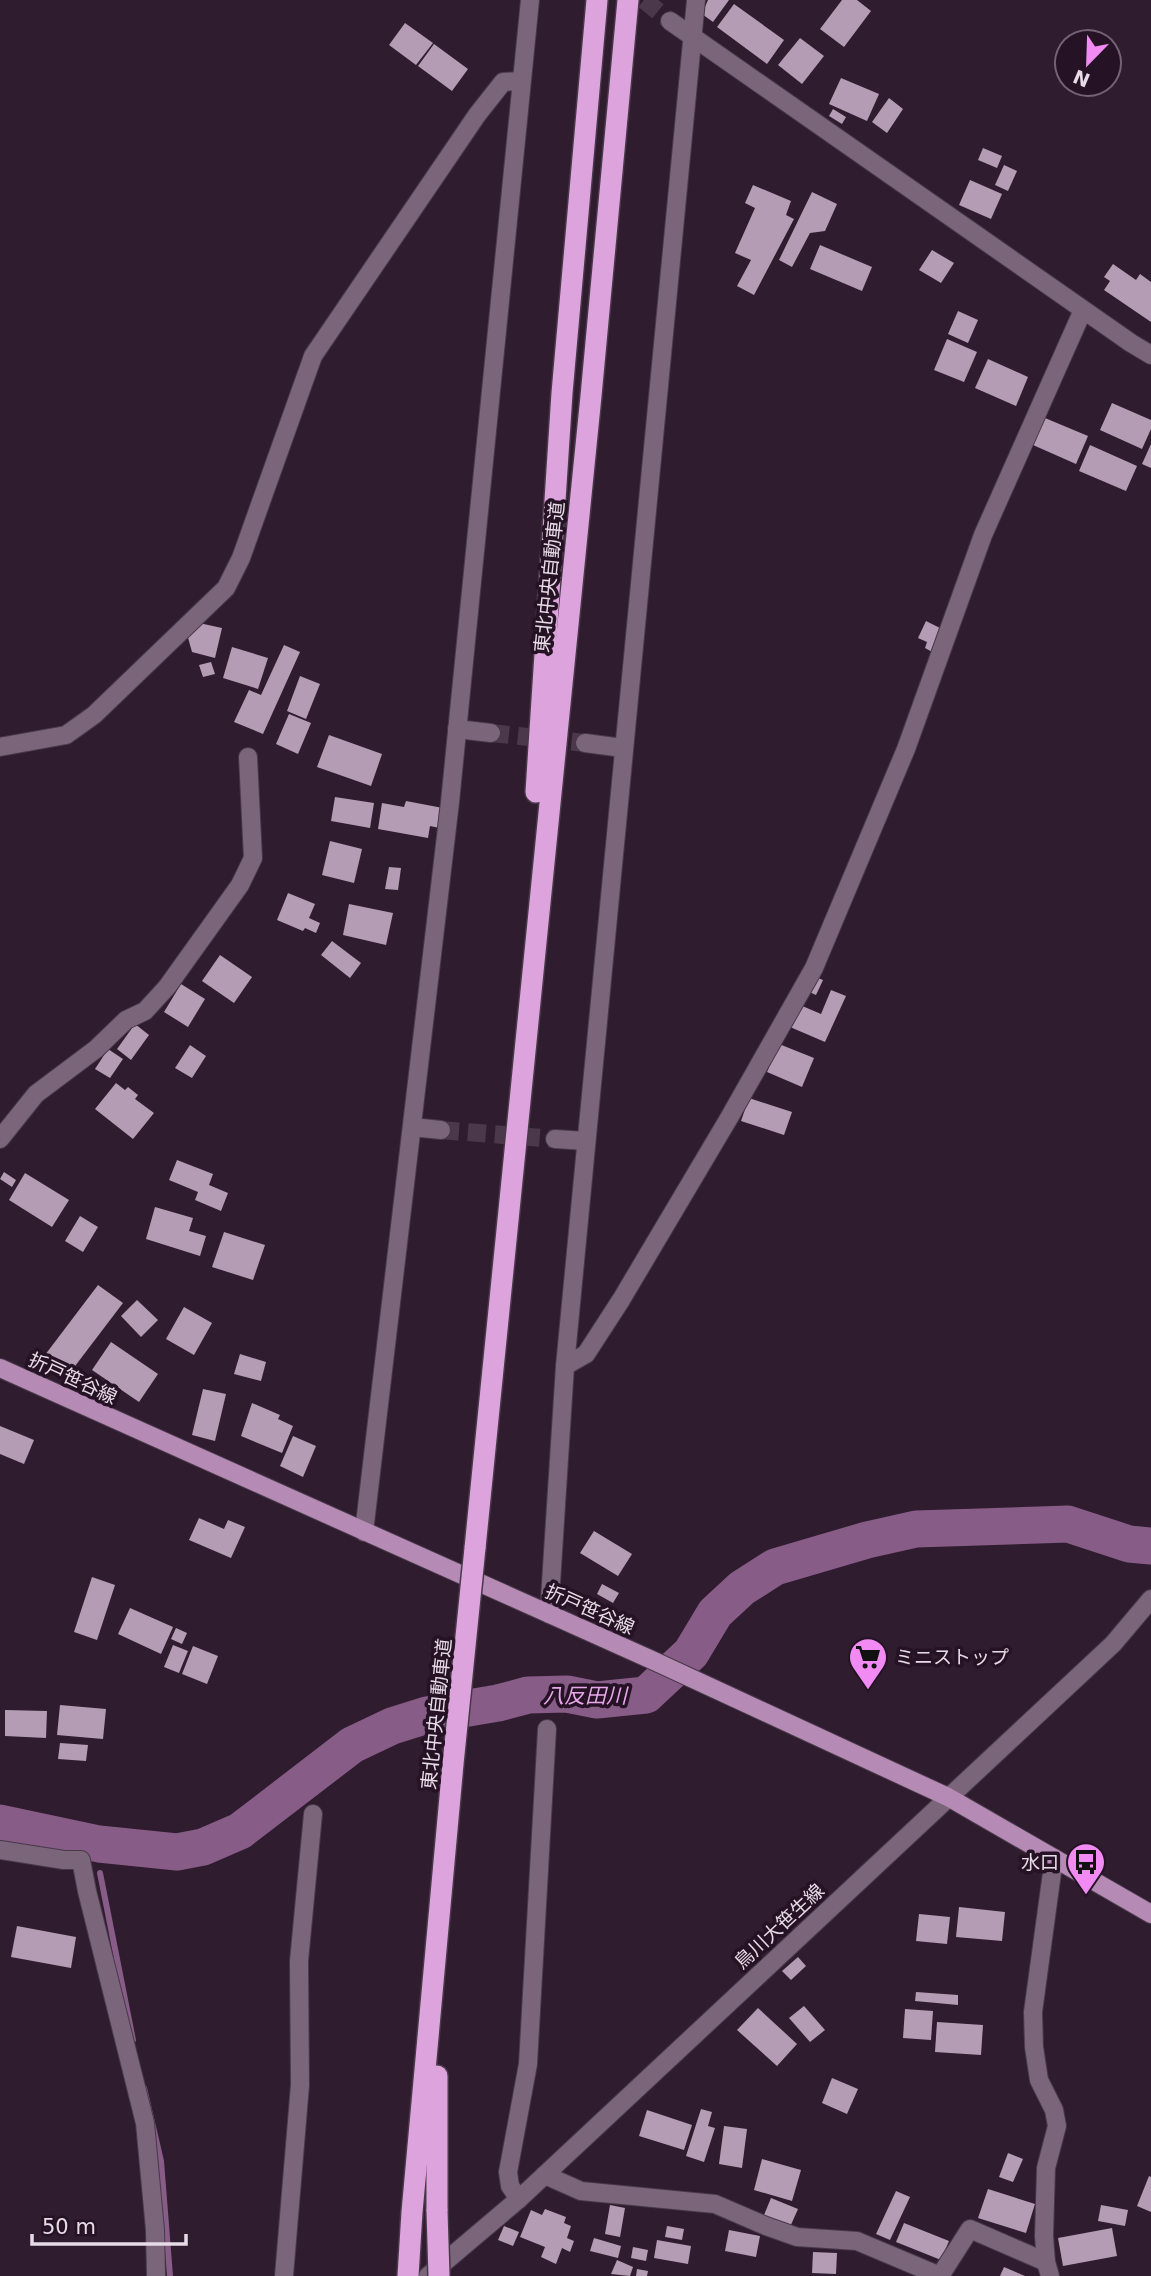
<svg xmlns="http://www.w3.org/2000/svg" width="1151" height="2276" viewBox="0 0 1151 2276" font-family="'DejaVu Sans','Noto Sans JP',sans-serif">
	<style>
		.lines { fill: none; stroke-linecap: round; stroke-linejoin: round }
		.stream { stroke: #875c87; stroke-width: 6 }
		.river { stroke: #875c87; stroke-width: 37 }
		.building { fill: #b49db4 }
		.minor-tunnel { stroke: #4b394b; stroke-width: 18; stroke-dasharray: 18 9; stroke-linecap: butt }
		.minor-casing { stroke: #483949; stroke-width: 20 }
		.major-casing { stroke: #483949; stroke-width: 20 }
		.highway-casing { stroke: #483949; stroke-width: 24 }
		.minor { stroke: #7b657a; stroke-width: 18 }
		.major { stroke: #b58ab5; stroke-width: 18 }
		.highway { stroke: #dca3dc; stroke-width: 21 }
		.highway-bridge-casing { stroke: #483949; stroke-width: 24; stroke-linecap: butt }
		.highway-bridge { stroke: #dca3dc; stroke-width: 21 }
		.labels { text-anchor: middle; dominant-baseline: central; stroke-width: 7; stroke-linejoin: round; paint-order: stroke }
		.street-label { font-size: 19px; fill: #e8dbe8; stroke: #251325 }
		.poi-label { font-size: 19px; fill: #e8dbe8; stroke: #251325; text-anchor: start }
		.water-label { font-size: 21px; font-style: italic; fill: #e6a6e7; stroke: #251325 }
	</style>
	<rect width="100%" height="100%" fill="#2f1c2f"/>
	<g class="lines">
		<g class="stream">
			<polyline points="100,1873 133,2040"/>
			<polyline points="144,2088 161,2161 170,2276"/>
		</g>
		<polyline class="river" points="0,1823 99,1844 177,1852 203,1847 240,1831 352,1745 392,1726 427,1715 498,1703 528,1695 567,1694 597,1700 646,1695 691,1653 715,1613 742,1588 775,1567 867,1540 916,1529 1068,1524 1129,1544 1151,1546"/>
	</g>
	<g class="building">
		<polygon points="708,0 729,0 713,22 702,14"/>
		<polygon points="842,0 857,0 871,11 844,47 820,29"/>
		<polygon points="734,4 784,40 767,64 717,27"/>
		<polygon points="405,23 433,43 416,65 389,45"/>
		<polygon points="800,38 824,56 802,84 778,65"/>
		<polygon points="434,44 468,69 452,91 418,66"/>
		<polygon points="841,78 879,94 867,121 829,104"/>
		<polygon points="889,98 903,109 887,133 872,122"/>
		<polygon points="833,109 846,117 842,124 829,116"/>
		<polygon points="983,148 1002,156 997,168 978,160"/>
		<polygon points="1004,165 1017,171 1008,191 995,185"/>
		<polygon points="970,180 1002,194 991,219 959,205"/>
		<polygon points="753,185 791,201 786,215 794,219 754,295 737,286 751,260 735,253 755,208 745,203"/>
		<polygon points="812,192 837,204 825,231 810,233 792,267 779,260"/>
		<polygon points="820,245 872,267 862,291 810,269"/>
		<polygon points="932,250 954,263 941,283 919,270"/>
		<polygon points="1113,264 1136,280 1140,274 1151,282 1151,322 1104,290 1110,281 1104,277"/>
		<polygon points="958,311 978,320 968,343 948,334"/>
		<polygon points="947,339 977,352 964,382 934,370"/>
		<polygon points="988,359 1028,377 1016,406 975,388"/>
		<polygon points="1112,403 1151,420 1151,429 1142,449 1100,430"/>
		<polygon points="1045,418 1088,436 1076,464 1033,445"/>
		<polygon points="1151,444 1151,468 1142,464"/>
		<polygon points="1090,445 1137,466 1126,491 1079,471"/>
		<polygon points="926,621 944,630 934,653 925,648 927,642 918,638"/>
		<polygon points="199,623 222,628 215,658 192,652 187,634"/>
		<polygon points="284,645 300,652 263,734 234,722 249,690 261,695"/>
		<polygon points="232,647 268,658 258,689 223,678"/>
		<polygon points="211,662 215,674 203,677 199,665"/>
		<polygon points="300,676 320,684 306,719 287,711"/>
		<polygon points="289,714 311,723 298,754 276,744"/>
		<polygon points="329,735 382,754 371,786 317,767"/>
		<polygon points="335,797 374,803 370,828 331,821"/>
		<polygon points="406,801 448,809 444,829 430,826 428,838 378,829 382,803 404,807"/>
		<polygon points="330,841 362,849 354,883 322,875"/>
		<polygon points="389,867 401,868 398,890 385,889"/>
		<polygon points="288,893 315,904 309,918 320,923 316,933 305,928 303,931 277,920"/>
		<polygon points="349,904 393,913 386,945 343,935"/>
		<polygon points="332,941 361,963 350,978 321,955"/>
		<polygon points="220,955 252,977 234,1003 202,981"/>
		<polygon points="811,975 823,980 816,995 805,990"/>
		<polygon points="181,984 205,999 188,1027 164,1012"/>
		<polygon points="831,990 846,996 825,1042 790,1027 800,1005 821,1014"/>
		<polygon points="135,1024 149,1035 131,1060 117,1049"/>
		<polygon points="779,1044 814,1058 802,1087 767,1072"/>
		<polygon points="190,1045 206,1056 192,1078 175,1068"/>
		<polygon points="108,1049 123,1059 110,1078 95,1069"/>
		<polygon points="116,1083 125,1090 128,1087 138,1095 135,1099 154,1113 133,1139 95,1109"/>
		<polygon points="749,1098 792,1112 784,1135 741,1121"/>
		<polygon points="177,1160 213,1174 209,1185 228,1193 221,1211 195,1200 198,1192 169,1180"/>
		<polygon points="4,1172 16,1180 12,1187 0,1179"/>
		<polygon points="25,1173 69,1200 52,1227 9,1200"/>
		<polygon points="155,1207 193,1218 189,1231 206,1236 200,1256 146,1239"/>
		<polygon points="80,1216 98,1227 83,1252 65,1241"/>
		<polygon points="224,1232 265,1245 253,1280 212,1267"/>
		<polygon points="98,1285 123,1303 69,1374 45,1355"/>
		<polygon points="137,1300 158,1320 141,1337 121,1316"/>
		<polygon points="184,1307 212,1323 194,1355 166,1339"/>
		<polygon points="111,1342 158,1374 139,1402 92,1370"/>
		<polygon points="240,1354 266,1362 261,1381 234,1374"/>
		<polygon points="203,1389 226,1394 215,1441 192,1435"/>
		<polygon points="252,1403 280,1415 278,1419 293,1426 282,1453 241,1436"/>
		<polygon points="0,1426 34,1440 24,1464 0,1454"/>
		<polygon points="293,1436 316,1446 303,1477 280,1466"/>
		<polygon points="199,1518 224,1529 228,1520 245,1527 231,1558 189,1540"/>
		<polygon points="594,1531 632,1554 618,1576 580,1553"/>
		<polygon points="92,1577 115,1585 97,1640 74,1632"/>
		<polygon points="602,1584 619,1593 613,1603 597,1594"/>
		<polygon points="130,1608 173,1627 161,1654 118,1634"/>
		<polygon points="176,1628 187,1633 182,1644 171,1639"/>
		<polygon points="173,1645 188,1651 179,1673 164,1667"/>
		<polygon points="193,1646 218,1656 207,1684 182,1674"/>
		<polygon points="60,1705 106,1709 103,1739 57,1735"/>
		<polygon points="5,1710 47,1711 46,1738 5,1736"/>
		<polygon points="60,1743 88,1745 86,1761 58,1759"/>
		<polygon points="959,1907 1005,1912 1002,1941 956,1937"/>
		<polygon points="919,1914 950,1917 947,1944 916,1941"/>
		<polygon points="17,1926 76,1937 71,1968 11,1957"/>
		<polygon points="798,1957 806,1966 791,1980 782,1971"/>
		<polygon points="916,1992 958,1995 958,2005 915,2001"/>
		<polygon points="804,2006 825,2030 810,2042 789,2018"/>
		<polygon points="758,2008 797,2044 777,2066 737,2030"/>
		<polygon points="905,2009 933,2011 931,2040 903,2038"/>
		<polygon points="937,2022 983,2025 981,2055 935,2052"/>
		<polygon points="832,2078 858,2089 847,2114 822,2103"/>
		<polygon points="701,2109 712,2112 708,2126 715,2128 704,2162 686,2156"/>
		<polygon points="647,2110 692,2125 684,2150 639,2136"/>
		<polygon points="724,2126 747,2129 742,2168 719,2164"/>
		<polygon points="1008,2153 1023,2159 1013,2182 999,2177"/>
		<polygon points="762,2159 801,2170 792,2201 754,2190"/>
		<polygon points="1149,2176 1151,2177 1151,2212 1137,2206"/>
		<polygon points="988,2189 1035,2204 1026,2233 978,2218"/>
		<polygon points="896,2191 910,2197 890,2240 876,2234"/>
		<polygon points="771,2198 798,2209 790,2227 764,2215"/>
		<polygon points="610,2205 625,2208 620,2237 605,2234"/>
		<polygon points="1101,2205 1128,2210 1125,2226 1098,2221"/>
		<polygon points="545,2209 566,2217 564,2223 571,2226 567,2238 574,2241 570,2252 562,2248 556,2264 541,2257 545,2247 520,2237 531,2210 542,2215"/>
		<polygon points="904,2223 949,2241 941,2260 896,2242"/>
		<polygon points="504,2226 519,2232 513,2246 498,2240"/>
		<polygon points="667,2226 684,2229 682,2240 665,2237"/>
		<polygon points="1112,2228 1117,2256 1063,2266 1058,2238"/>
		<polygon points="729,2230 760,2236 756,2257 725,2251"/>
		<polygon points="594,2238 621,2246 618,2258 590,2251"/>
		<polygon points="657,2240 691,2246 688,2264 654,2258"/>
		<polygon points="633,2247 648,2250 646,2261 631,2258"/>
		<polygon points="813,2252 837,2253 836,2274 812,2273"/>
		<polygon points="617,2260 633,2267 630,2276 611,2274"/>
		<polygon points="1004,2267 1025,2276 1000,2276"/>
		<polygon points="637,2269 648,2271 647,2276 636,2276"/>
	</g>
	<g class="lines">
		<g class="minor-tunnel">
			<polyline points="644,0 670,21"/>
			<polyline points="491,733 585,743"/>
			<polyline points="441,1130 555,1139"/>
		</g>
		<defs>
			<g id="minor">
				<polyline points="670,21 1131,343 1151,355"/>
				<polyline points="457,729 491,733"/>
				<polyline points="585,743 623,748"/>
				<polyline points="0,747 66,735 94,715 226,588 241,558 313,356 477,115 503,82 521,81"/>
				<polyline points="412,1127 441,1130"/>
				<polyline points="0,1139 36,1094 96,1049 126,1020 145,1011 167,987 240,885 253,858 248,757"/>
				<polyline points="555,1139 586,1141"/>
				<polyline points="565,1366 586,1354 621,1300 729,1118 814,968 906,749 983,535 1083,310"/>
				<polyline points="364,1532 450,802 530,0"/>
				<polyline points="549,1614 565,1366 696,0"/>
				<polyline points="0,1850 64,1860 81,1860 87,1891 145,2123 155,2230 156,2276"/>
				<polyline points="545,2175 581,2191 715,2204 766,2226 797,2237 857,2241 940,2276"/>
				<polyline points="519,2199 510,2186 508,2172 528,2064 547,1729"/>
				<polyline points="284,2276 300,2085 299,1961 313,1814"/>
				<polyline points="428,2276 519,2199 1113,1644 1151,1599"/>
				<polyline points="940,2276 970,2229 1046,2262"/>
				<polyline points="1050,2276 1046,2262 1044,2236 1046,2168 1057,2126 1054,2110 1039,2080 1034,2047 1033,2012 1054,1858"/>
			</g>
			<polyline id="major" points="0,1368 652,1660 948,1797 1151,1914"/>
			<g id="highway">
				<polyline points="536,792 562,393 597,0"/>
				<polyline points="475,1548 591,396 628,0"/>
				<polyline points="437,2211 437,2076"/>
				<polyline points="408,2276 412,2212 453,1764"/>
			</g>
		</defs>
		<use href="#minor" class="minor-casing"/>
		<use href="#major" class="major-casing"/>
		<use href="#highway" class="highway-casing"/>
		<use href="#minor" class="minor"/>
		<use href="#major" class="major"/>
		<use href="#highway" class="highway"/>
		<defs>
			<g id="highway-bridge">
				<polyline points="453,1764 475,1548"/>
				<polyline points="437,2211 439,2276"/>
			</g>
		</defs>
		<use href="#highway-bridge" class="highway-bridge-casing"/>
		<use href="#highway-bridge" class="highway-bridge"/>
	</g>
	<defs>
		<symbol id="supermarket-pin" viewBox="-11 -11 22 30"><path d="M0 17L-7.5 6A9.5 9.5 0 1 1 7.5 6Z" fill="#f18af3" stroke="#251325"/><path d="M-6-5.5h2.5l.6 2H6L4.5 2H-2.5L-4.4-4H-6ZM-1.5 3.2a1.3 1.3 0 1 0 .1 0ZM3 3.2a1.3 1.3 0 1 0 .1 0Z" fill="#111"/></symbol>
		<symbol id="bus-pin" viewBox="-11 -11 22 30"><path d="M0 17L-7.5 6A9.5 9.5 0 1 1 7.5 6Z" fill="#f18af3" stroke="#251325"/><path d="M-5-6H5V4H4V6H2V4H-2V6H-4V4H-5ZM-3.5-4V0h7V-4ZM-3.5 1.2v1.5H-2V1.2ZM2 1.2v1.5H3.5V1.2Z" fill="#111"/></symbol>
	</defs>
	<g fill-rule="evenodd">
		<use href="#supermarket-pin" x="846" y="1635" width="44" height="60"/>
		<use href="#bus-pin" x="1064" y="1840" width="44" height="60"/>
	</g>
	<g class="labels">
		<g class="street-label">
			<text transform="translate(549 577) rotate(-84)">東北中央自動車道</text>
			<text transform="translate(73 1378) rotate(25)">折戸笹谷線</text>
			<text transform="translate(590 1609) rotate(24)">折戸笹谷線</text>
			<text transform="translate(436 1714) rotate(-84)">東北中央自動車道</text>
			<text transform="translate(779 1926) rotate(-43)">鳥川大笹生線</text>
		</g>
		<g class="poi-label">
			<text x="895" y="1657">ミニストップ</text>
			<text x="1059" y="1862" text-anchor="end">水口</text>
		</g>
		<g class="water-label">
			<text x="585" y="1696">八反田川</text>
		</g>
	</g>
	<g transform="translate(1088 63) rotate(203)"><circle r="33" fill="#251325" stroke="#736373" stroke-width="2"/>
	<path d="M0-5L12 26L0 18L-12 26Z" fill="#f18af3"/>
	<text y="-10" font-size="19" font-weight="bold" text-anchor="middle" fill="#e8dbe8">N</text>
	</g>
	<path d="M32 2234v10h154v-10" fill="none" stroke="#e8dbe8" stroke-width="3.5"/>
	<text x="42" y="2234" font-size="21" fill="#e8dbe8" stroke="#251325" stroke-width="5" paint-order="stroke">50 m</text>
</svg>
